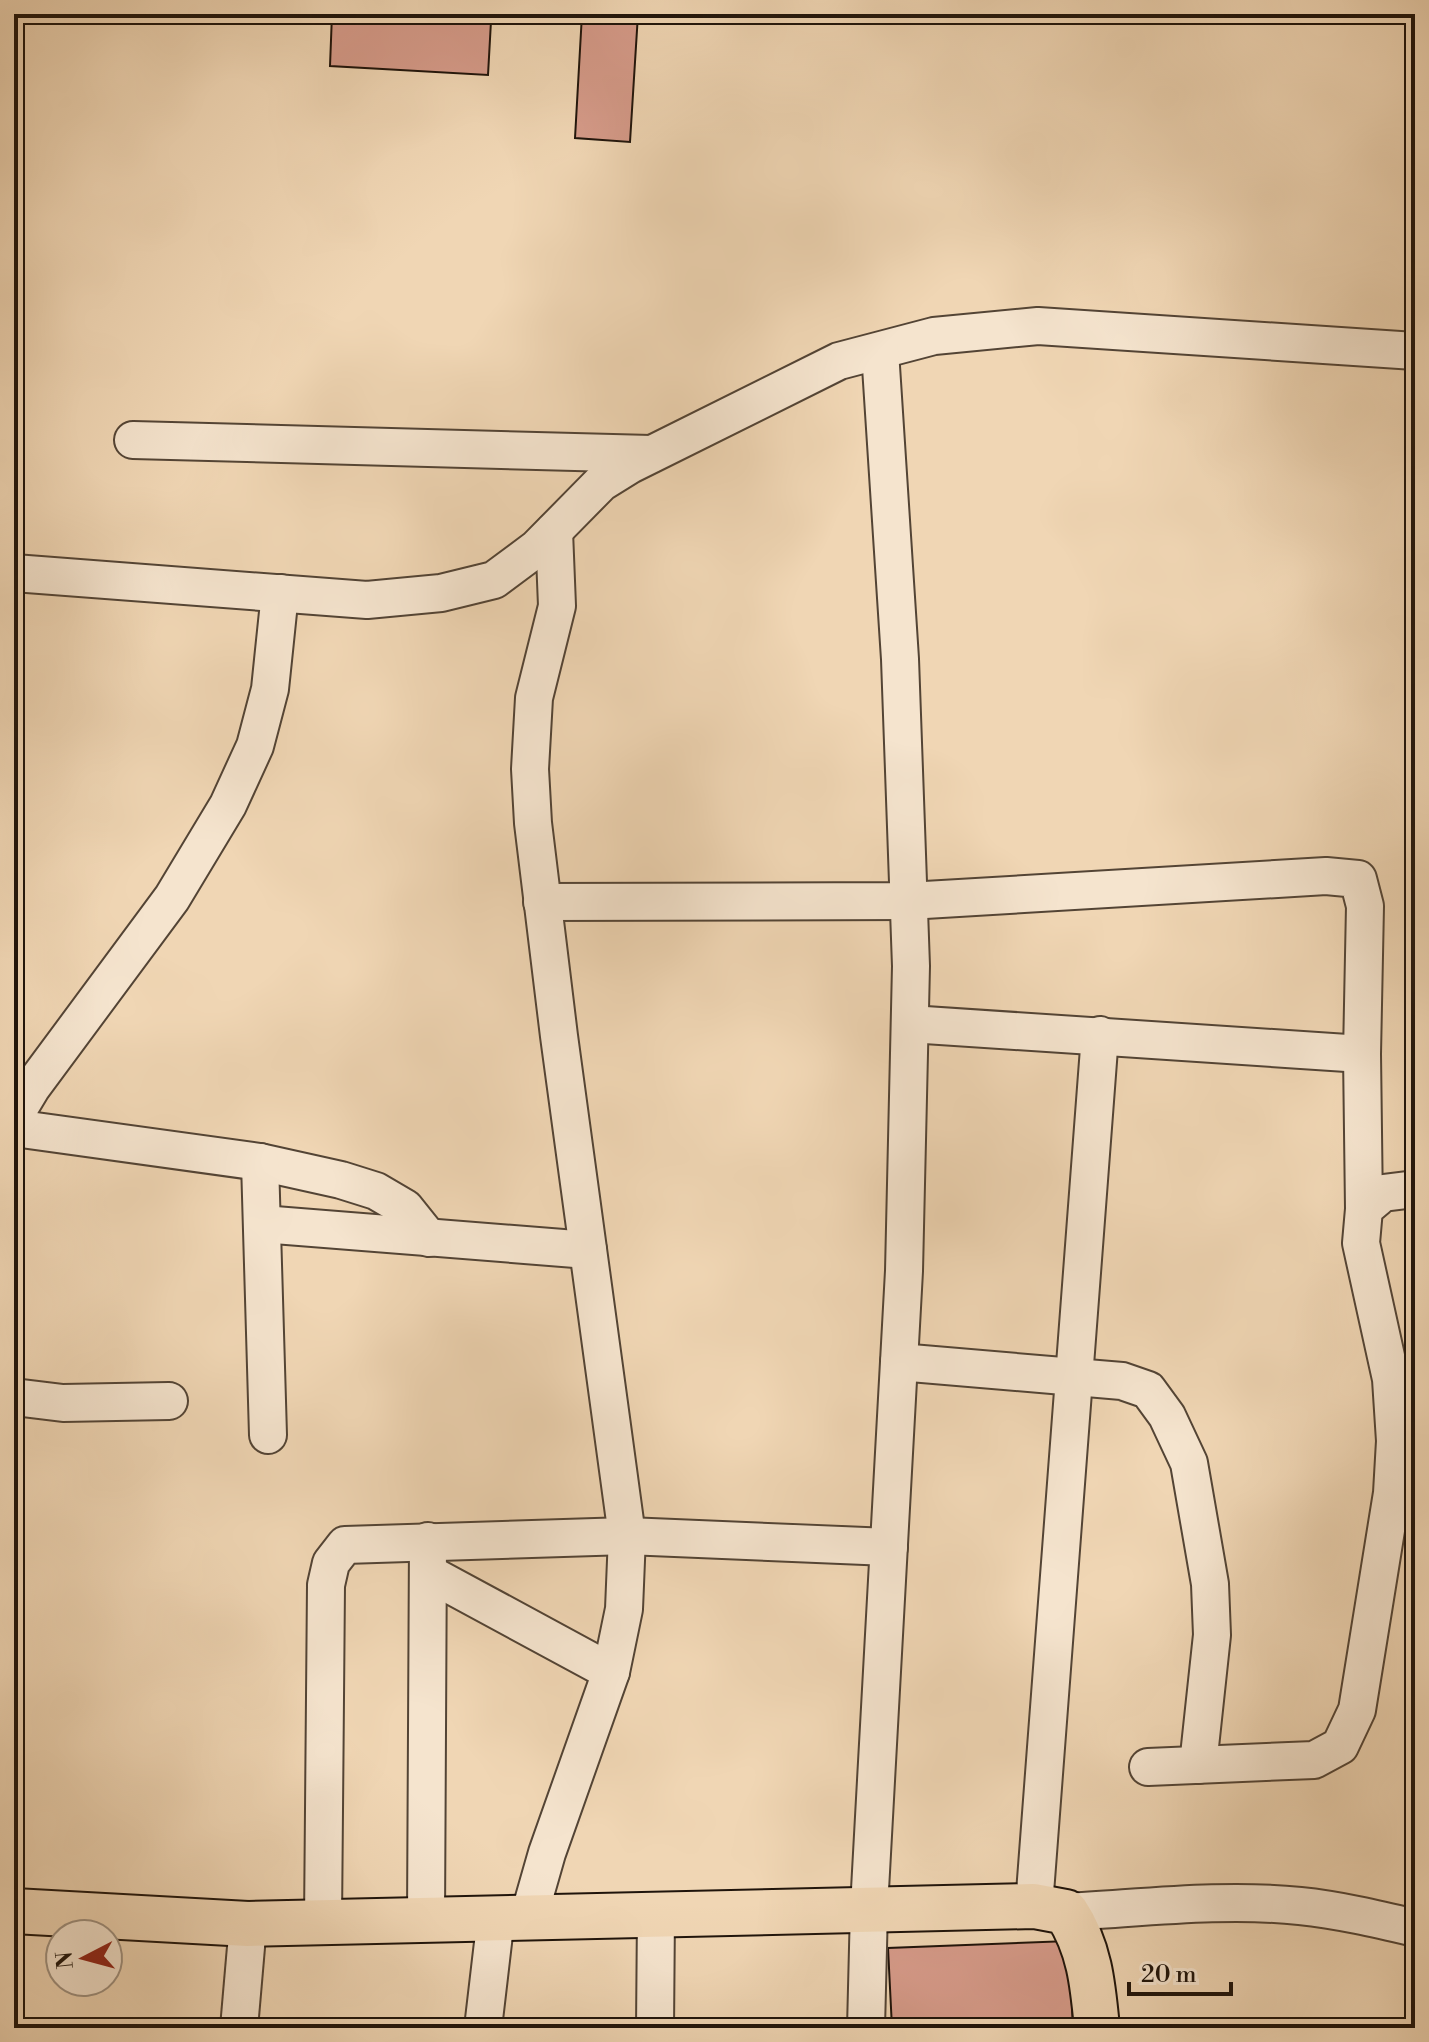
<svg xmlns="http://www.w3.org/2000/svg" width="1429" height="2042" viewBox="0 0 1429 2042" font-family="'Libre Bodoni',serif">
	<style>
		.building { fill: #d69b8a; stroke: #1f140b; stroke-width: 2 }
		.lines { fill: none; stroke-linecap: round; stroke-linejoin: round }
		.minor-casing { stroke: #534435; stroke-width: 40 }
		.major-casing { stroke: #1f140b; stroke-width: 48 }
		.minor { stroke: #f5e4ce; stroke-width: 36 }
		.major { stroke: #f0d6b4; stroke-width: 44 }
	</style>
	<rect width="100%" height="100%" fill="#f0d6b4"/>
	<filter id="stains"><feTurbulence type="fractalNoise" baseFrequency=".0025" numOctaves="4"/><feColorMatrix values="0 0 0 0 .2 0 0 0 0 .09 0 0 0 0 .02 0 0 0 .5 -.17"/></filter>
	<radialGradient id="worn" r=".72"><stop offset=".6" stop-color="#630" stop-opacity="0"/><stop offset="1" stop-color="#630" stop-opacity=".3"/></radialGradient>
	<g class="building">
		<polygon points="332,14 491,21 488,75 330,66"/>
		<polygon points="582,14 638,14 630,142 575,138"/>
		<polygon points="1069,1941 1073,2028 892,2028 888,1948"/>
	</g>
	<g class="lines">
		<defs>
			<g id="minor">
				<polyline points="133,440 651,454"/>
				<polyline points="14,573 367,600 441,593 494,580 537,548 601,483 630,465 839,361 934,336 1038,326 1415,351"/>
				<polyline points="542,902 908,901 1326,876 1358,879 1365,906 1362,1054 1364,1209"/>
				<polyline points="910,1024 1362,1054"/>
				<polyline points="14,1117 32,1087 172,898 228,805 255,746 270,689 280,593"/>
				<polyline points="14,1128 260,1162 341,1180 376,1191 405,1208 429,1238"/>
				<polyline points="260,1162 268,1435"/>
				<polyline points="262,1224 588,1250"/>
				<polyline points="899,1362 1122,1381 1148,1390 1167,1416 1189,1463 1210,1584 1212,1635 1198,1765"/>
				<polyline points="14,1397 63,1403 169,1401"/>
				<polyline points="428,1573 611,1672"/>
				<polyline points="1148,1767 1314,1760 1340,1746 1357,1710 1392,1493 1395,1441 1391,1379 1361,1243 1364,1209 1383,1193 1415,1189"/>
				<polyline points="1034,1906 1100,1035"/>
				<path d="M1066,1912C1143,1908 1223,1898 1300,1906C1339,1910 1377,1919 1415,1928"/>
				<polyline points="529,1916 547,1853 611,1672 624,1609 627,1536 559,1036 533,823 530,769 534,698 557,606 554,531"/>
				<polyline points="426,1919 428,1541"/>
				<polyline points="323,1922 326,1585 331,1563 345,1545 627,1536 889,1547"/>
				<polyline points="239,2028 248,1924"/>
				<polyline points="483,2028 496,1917"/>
				<polyline points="655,2028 656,1913"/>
				<polyline points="866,2028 869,1908 904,1271 911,966 900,659 880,351"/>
			</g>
			<path id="major" d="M14,1911L248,1924L1034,1906L1066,1912C1090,1948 1093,1986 1097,2028"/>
		</defs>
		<use href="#minor" class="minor-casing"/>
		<use href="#major" class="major-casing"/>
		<use href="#minor" class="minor"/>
		<use href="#major" class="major"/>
	</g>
	<rect width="1429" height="2042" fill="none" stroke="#f0d6b4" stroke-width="48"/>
	<rect x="16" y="16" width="1397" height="2010" fill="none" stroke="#1f140b" stroke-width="4"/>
	<rect x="24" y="24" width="1381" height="1994" fill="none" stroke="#1f140b" stroke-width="2"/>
	<g transform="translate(84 1958) rotate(264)"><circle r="38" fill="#f5e4ce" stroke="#9f9180" stroke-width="2"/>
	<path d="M0-6L14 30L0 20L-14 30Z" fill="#8f2418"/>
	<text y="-12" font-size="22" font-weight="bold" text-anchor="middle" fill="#1f140b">N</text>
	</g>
	<path d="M1129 1982v12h102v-12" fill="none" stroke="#1f140b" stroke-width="4"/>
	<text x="1141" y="1982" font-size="24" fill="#1f140b" stroke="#f5e4ce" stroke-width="6" paint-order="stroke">20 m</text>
	<rect width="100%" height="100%" filter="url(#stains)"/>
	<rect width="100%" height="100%" fill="url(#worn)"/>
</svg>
